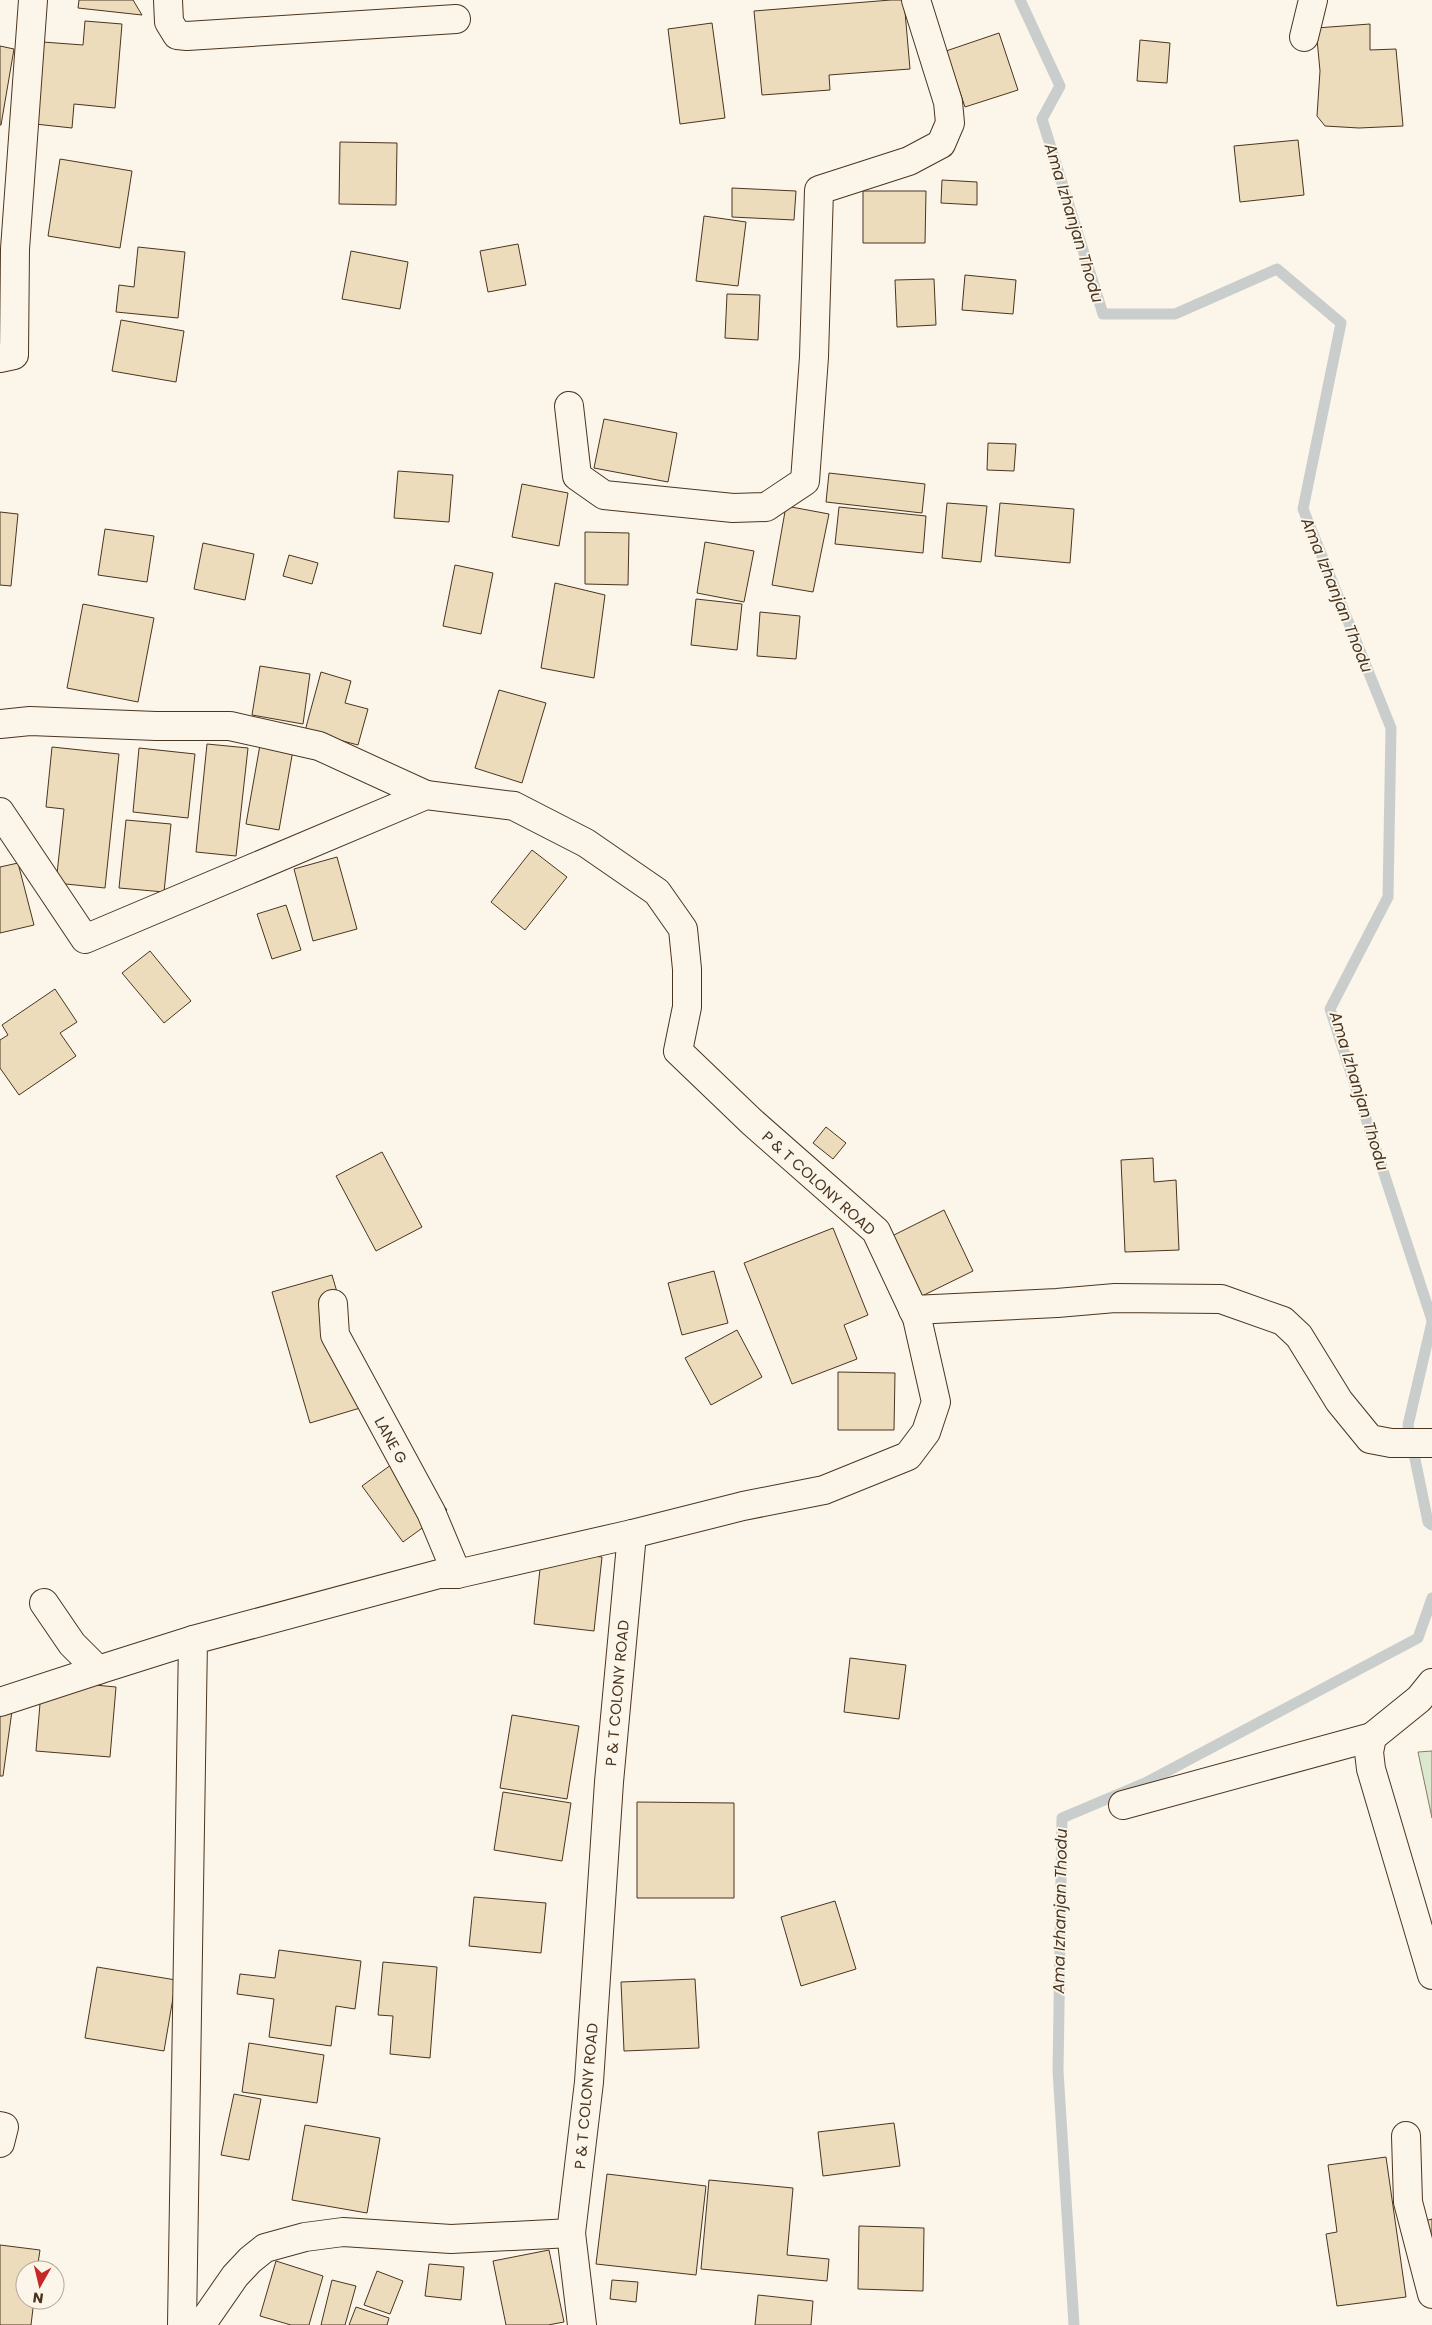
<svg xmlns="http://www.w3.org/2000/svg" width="1432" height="2325" viewBox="0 0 1432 2325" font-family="Poppins,sans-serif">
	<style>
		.pitch { fill: #dce7d0; stroke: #887966 }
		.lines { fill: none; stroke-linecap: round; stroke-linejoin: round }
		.stream { stroke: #c9cecd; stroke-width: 11 }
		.building { fill: #ecdcbc; stroke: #4a3520 }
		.minor-casing { stroke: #4a3520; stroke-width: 30 }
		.minor { stroke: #fbf6e9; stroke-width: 28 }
		.labels { text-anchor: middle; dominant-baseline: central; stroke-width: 4; stroke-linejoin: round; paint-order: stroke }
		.street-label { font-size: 15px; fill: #4a3520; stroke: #fbf6e9 }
		.water-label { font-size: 16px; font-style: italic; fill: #4a3520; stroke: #fbf6e9 }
	</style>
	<rect width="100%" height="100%" fill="#fbf6e9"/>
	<polygon class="pitch" points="1432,1751 1432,1818 1418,1752"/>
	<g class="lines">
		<g class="stream">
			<polyline points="1020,0 1060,86 1042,119 1103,314 1175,314 1277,269 1341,323 1303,509 1391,728 1388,897 1330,1009 1432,1320"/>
			<polyline points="1432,1322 1408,1425 1428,1522 1432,1525"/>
			<polyline points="1074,2325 1058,2071 1062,1818 1145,1783 1418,1638 1432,1598"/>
		</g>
	</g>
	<g class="building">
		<polygon points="79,0 133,0 142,15 78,8"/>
		<polygon points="891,0 904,0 910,69 829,75 830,90 762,95 754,11"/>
		<polygon points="85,21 122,24 115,108 74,104 72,128 35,124 43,42 83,45"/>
		<polygon points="712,23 725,118 680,124 668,29"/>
		<polygon points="1370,24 1370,50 1396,49 1403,126 1359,128 1325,126 1317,116 1320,71 1316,28"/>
		<polygon points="999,33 1018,90 965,107 946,51"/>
		<polygon points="1140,40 1170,43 1167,83 1137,81"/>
		<polygon points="0,46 14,49 1,125 0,125"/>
		<polygon points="1298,140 1304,195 1240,202 1234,146"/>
		<polygon points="340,142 397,143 396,205 339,204"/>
		<polygon points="60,159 132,171 120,248 48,236"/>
		<polygon points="942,180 977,182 977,205 941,203"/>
		<polygon points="732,188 796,191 794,220 732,217"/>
		<polygon points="863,191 926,191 925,243 863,243"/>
		<polygon points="704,216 746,222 738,286 696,281"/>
		<polygon points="518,244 526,285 488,292 480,251"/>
		<polygon points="138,247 185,252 178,318 116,312 119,285 134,287"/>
		<polygon points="351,251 408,262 400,309 342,299"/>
		<polygon points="965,275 1016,280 1013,314 962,310"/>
		<polygon points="934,279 936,325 897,327 895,280"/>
		<polygon points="727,294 760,295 758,340 725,338"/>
		<polygon points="121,320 184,331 176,382 112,371"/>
		<polygon points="604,419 677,433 668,482 594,468"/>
		<polygon points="988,443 1016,444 1014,471 987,470"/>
		<polygon points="398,471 453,475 449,522 394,518"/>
		<polygon points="829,473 925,484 922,513 826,502"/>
		<polygon points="522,484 568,493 559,546 512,537"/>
		<polygon points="947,503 987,506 981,562 942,558"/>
		<polygon points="1000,503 1074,509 1070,563 995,556"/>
		<polygon points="786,506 829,514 813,592 772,585"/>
		<polygon points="839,507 926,516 923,553 835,544"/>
		<polygon points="0,512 18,514 11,586 0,585"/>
		<polygon points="105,529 154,536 147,582 98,575"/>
		<polygon points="585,532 629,533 628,585 585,584"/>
		<polygon points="705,542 754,551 744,602 697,593"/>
		<polygon points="203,543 254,554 245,600 194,589"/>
		<polygon points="289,555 318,563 312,584 283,576"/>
		<polygon points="455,565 493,573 481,634 443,626"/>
		<polygon points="555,583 605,595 594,678 541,668"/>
		<polygon points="696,599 742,604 737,650 691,645"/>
		<polygon points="83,604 154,618 138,702 67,688"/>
		<polygon points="760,612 800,616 796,659 757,656"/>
		<polygon points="260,666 310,674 303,724 252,715"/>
		<polygon points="321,672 351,681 345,703 368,709 358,745 305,731"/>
		<polygon points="499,690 546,703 522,783 475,768"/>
		<polygon points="207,744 248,748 236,856 196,852"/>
		<polygon points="260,745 293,750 279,830 246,824"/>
		<polygon points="52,747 119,754 105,888 56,883 64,809 46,807"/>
		<polygon points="139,748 195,754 188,818 133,812"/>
		<polygon points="126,820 171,824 164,892 119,888"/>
		<polygon points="532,850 567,877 525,930 491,902"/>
		<polygon points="337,857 357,929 313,941 294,869"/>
		<polygon points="18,863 34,925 0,933 0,867"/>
		<polygon points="286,905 301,950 272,959 257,914"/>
		<polygon points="150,951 191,1001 164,1023 122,973"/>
		<polygon points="55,989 77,1022 60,1033 76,1056 19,1095 0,1068 0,1040 8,1035 2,1025"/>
		<polygon points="826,1127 846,1143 833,1159 813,1143"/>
		<polygon points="382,1152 422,1227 376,1251 336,1176"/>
		<polygon points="1153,1158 1154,1182 1176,1180 1179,1250 1125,1252 1121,1160"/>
		<polygon points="944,1210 973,1271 922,1296 892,1236"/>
		<polygon points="833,1228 868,1315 844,1325 857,1359 792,1384 744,1263"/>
		<polygon points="714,1271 728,1323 682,1335 668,1283"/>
		<polygon points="332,1275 370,1405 310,1423 272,1292"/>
		<polygon points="737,1330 762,1377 711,1405 685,1358"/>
		<polygon points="838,1372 895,1373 894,1430 838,1430"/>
		<polygon points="406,1454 447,1510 403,1542 362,1486"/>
		<polygon points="542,1551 602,1557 594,1631 534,1624"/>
		<polygon points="850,1658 906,1665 899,1719 844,1712"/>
		<polygon points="42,1680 116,1687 110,1757 36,1751"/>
		<polygon points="0,1687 15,1689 3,1776 0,1776"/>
		<polygon points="512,1715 579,1726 567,1799 500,1788"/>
		<polygon points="503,1792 571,1803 562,1861 494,1850"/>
		<polygon points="637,1802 734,1803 734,1898 637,1898"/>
		<polygon points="474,1897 546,1903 541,1953 469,1946"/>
		<polygon points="835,1901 856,1969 801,1986 781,1917"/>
		<polygon points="279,1950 361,1961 355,2009 336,2006 331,2046 269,2037 274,1999 237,1994 240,1974 275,1978"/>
		<polygon points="383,1962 437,1967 430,2058 390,2054 393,2016 378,2015"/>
		<polygon points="97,1967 176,1980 164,2051 85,2038"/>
		<polygon points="695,1979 699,2048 624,2051 621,1982"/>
		<polygon points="249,2043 324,2055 317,2103 242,2092"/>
		<polygon points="234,2094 261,2099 249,2160 221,2155"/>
		<polygon points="894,2123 900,2166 823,2176 818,2132"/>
		<polygon points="305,2125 380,2138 367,2213 292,2200"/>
		<polygon points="1386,2157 1406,2297 1337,2306 1326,2234 1337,2232 1328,2165"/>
		<polygon points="607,2174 706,2186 696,2275 596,2264"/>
		<polygon points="709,2180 793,2188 787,2255 829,2259 827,2281 701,2269"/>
		<polygon points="1432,2219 1432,2255 1421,2222"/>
		<polygon points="859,2226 924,2228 923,2291 858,2289"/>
		<polygon points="0,2245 40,2250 37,2270 25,2270 25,2300 34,2300 31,2325 0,2325"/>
		<polygon points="549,2250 564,2322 548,2325 506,2325 493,2261"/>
		<polygon points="276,2261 323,2276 309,2325 291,2325 260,2316"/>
		<polygon points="429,2264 464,2267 461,2300 425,2296"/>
		<polygon points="377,2271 403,2281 390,2314 364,2305"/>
		<polygon points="332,2280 356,2286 345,2325 321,2325"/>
		<polygon points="612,2280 638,2282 636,2302 610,2299"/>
		<polygon points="758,2295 813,2301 811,2325 755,2325"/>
		<polygon points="356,2307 389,2318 387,2325 349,2325"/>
	</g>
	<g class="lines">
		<defs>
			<g id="minor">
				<polyline points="168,0 169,22 177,35 187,36 456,19"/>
				<polyline points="1304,37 1313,0"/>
				<polyline points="0,358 14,355 15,249 33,0"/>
				<polyline points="569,406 577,476 604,495 733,508 766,507 805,481 814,357 819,190 909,161 941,144 950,123 948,102 916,0"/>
				<polyline points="0,724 30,721 156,726 230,726 319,746 426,795"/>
				<polyline points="0,812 85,939 426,795 514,806 586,843 657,892 683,929 687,969 687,1007 678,1051 752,1122 876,1231 917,1318 936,1402 926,1432 908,1456 824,1490 743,1506 632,1534 609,1782 589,2082 571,2233 451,2239 343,2232 305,2237 265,2248 250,2260 235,2276 201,2325"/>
				<polyline points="333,1304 335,1335 431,1512 457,1574"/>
				<polyline points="913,1310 1057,1303 1115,1298 1221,1299 1283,1321 1299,1336 1339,1401 1370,1439 1391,1443 1432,1443"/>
				<polyline points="44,1603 72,1644 98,1670 193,1640"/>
				<polyline points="1432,1683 1419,1699 1372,1737 1369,1752 1371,1769 1432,1975"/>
				<polyline points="0,1702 98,1670"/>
				<polyline points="1123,1805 1372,1737"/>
				<polyline points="0,2126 4,2127 0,2143"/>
				<polyline points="1406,2136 1408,2202 1432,2294"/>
				<polyline points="571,2233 582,2325"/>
				<polyline points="182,2325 193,1640 439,1574 457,1574 632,1534"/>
			</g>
		</defs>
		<use href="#minor" class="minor-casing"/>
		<use href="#minor" class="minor"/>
	</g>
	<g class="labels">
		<g class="street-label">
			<text transform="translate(819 1183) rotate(42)">P &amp; T COLONY ROAD</text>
			<text transform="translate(391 1440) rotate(61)">LANE G</text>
			<text transform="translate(617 1693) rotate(-85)">P &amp; T COLONY ROAD</text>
			<text transform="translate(586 2096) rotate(-85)">P &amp; T COLONY ROAD</text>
		</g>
		<g class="water-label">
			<text transform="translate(1074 223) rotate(73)">Ama Izhanjan Thodu</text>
			<text transform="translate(1337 595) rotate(68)">Ama Izhanjan Thodu</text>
			<text transform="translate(1359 1091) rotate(73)">Ama Izhanjan Thodu</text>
			<text transform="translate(1060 1911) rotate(-89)">Ama Izhanjan Thodu</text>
		</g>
	</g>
	<g transform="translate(40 2285) rotate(188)"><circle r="24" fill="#fbf6e9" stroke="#b4a999"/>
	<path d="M0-4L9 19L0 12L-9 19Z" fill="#c62828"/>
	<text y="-8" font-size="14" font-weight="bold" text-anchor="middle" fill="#4a3520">N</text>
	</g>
</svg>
